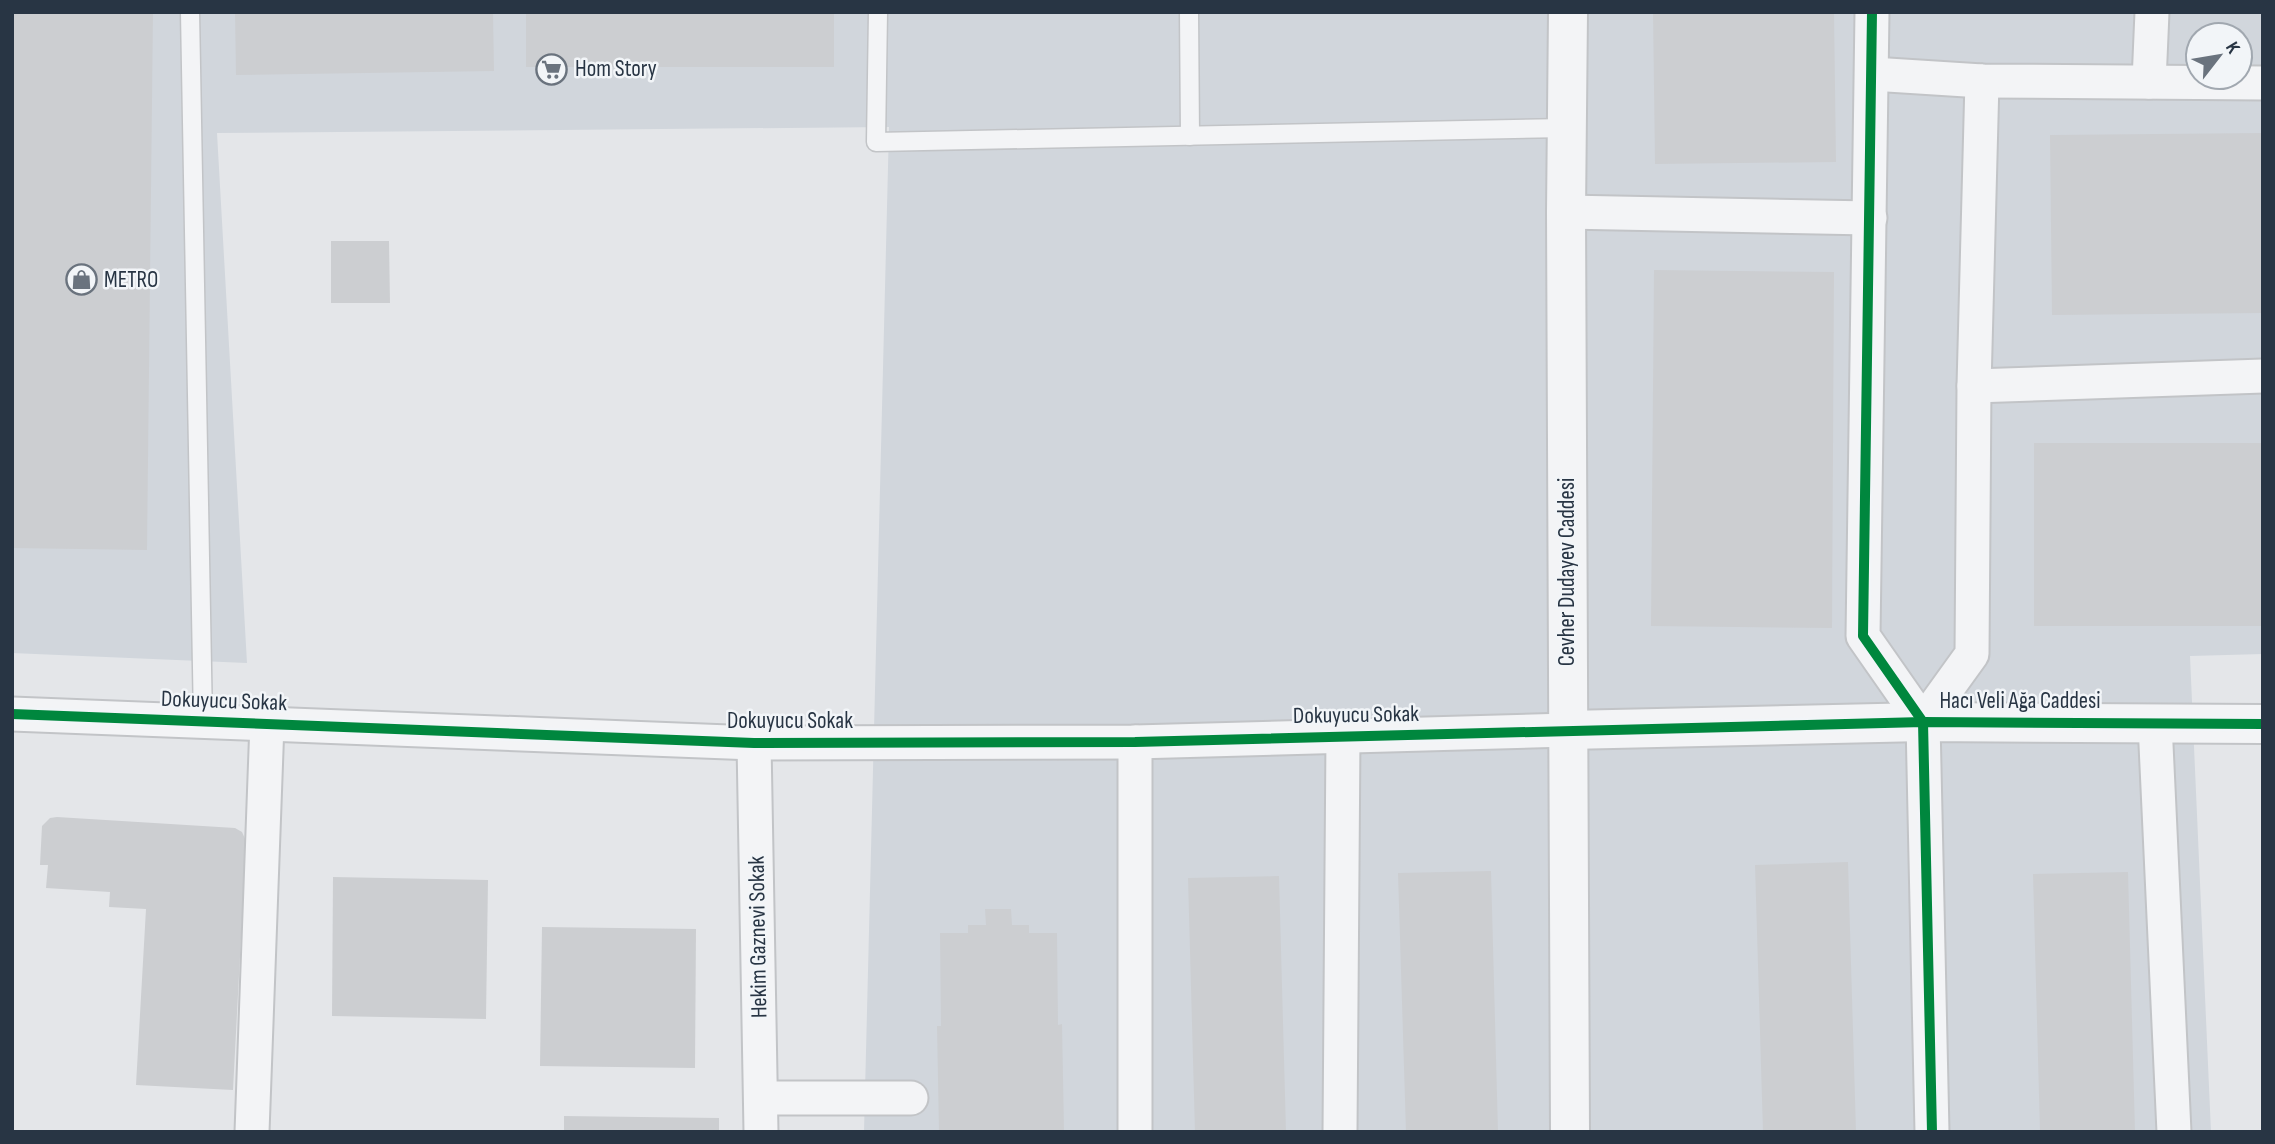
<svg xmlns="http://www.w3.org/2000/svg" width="2275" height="1144" viewBox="0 0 2275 1144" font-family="'Sofia Sans Condensed',sans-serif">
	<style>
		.built { fill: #d1d6dc; fill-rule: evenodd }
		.building { fill: #ccced1 }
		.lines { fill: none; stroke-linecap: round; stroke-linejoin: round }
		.service-casing { stroke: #c2c4c7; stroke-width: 21 }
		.minor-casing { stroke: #c2c4c7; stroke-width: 37 }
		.tertiary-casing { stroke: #c2c4c7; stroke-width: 42 }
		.service { stroke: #f3f4f6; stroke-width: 18 }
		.minor { stroke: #f3f4f6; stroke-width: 33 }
		.tertiary { stroke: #f3f4f6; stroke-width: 38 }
		.cycleway-casing { stroke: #f2f5f8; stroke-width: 15 }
		.cycleway { stroke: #00873e; stroke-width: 10 }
		.labels { text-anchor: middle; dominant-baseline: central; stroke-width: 5; stroke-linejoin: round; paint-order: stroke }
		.poi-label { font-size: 23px; fill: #283544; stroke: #f2f5f8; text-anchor: start }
		.street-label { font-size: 23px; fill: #283544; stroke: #f2f5f8 }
	</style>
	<rect width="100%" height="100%" fill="#e4e6e9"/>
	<path class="built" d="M12,12H2263V654L2190,656L2211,1132H864L889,127L217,133L247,663L12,653ZM2198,35H2240V77H2198Z"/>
	<g class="building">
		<polygon points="12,12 153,12 147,550 12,548"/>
		<polygon points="235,12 493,12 494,71 236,75"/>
		<rect x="526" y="12" width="308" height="55"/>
		<polygon points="1653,12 1834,12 1836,162 1655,164"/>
		<polygon points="2263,133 2263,313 2052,315 2050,135"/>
		<polygon points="331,241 389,241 390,303 331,303"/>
		<polygon points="1654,270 1834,272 1832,628 1651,626"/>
		<rect x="2034" y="443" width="229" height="183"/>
		<polygon points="57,817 235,828 242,832 246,841 233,1090 136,1085 146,909 109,907 110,892 46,888 48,865 40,865 42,826 50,818"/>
		<polygon points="1848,862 1856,1132 1763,1132 1755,865"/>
		<polygon points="1491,871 1498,1132 1406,1132 1398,873"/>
		<polygon points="2128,872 2135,1132 2040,1132 2033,874"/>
		<polygon points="1279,876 1286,1132 1195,1132 1188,878"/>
		<polygon points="333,877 488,880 486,1019 332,1016"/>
		<polygon points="985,909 1011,909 1012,925 1029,925 1029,933 1057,933 1058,1025 1062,1024 1064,1132 939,1132 937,1026 941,1026 940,933 968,933 968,925 986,925"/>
		<polygon points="542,927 696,929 695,1068 540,1066"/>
		<polygon points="564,1116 719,1118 719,1132 564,1132"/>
	</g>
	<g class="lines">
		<defs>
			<g id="service">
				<polyline points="190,12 203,722"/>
				<polyline points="878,12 876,142 1567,128"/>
				<polyline points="1189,12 1190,136"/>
			</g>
			<g id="minor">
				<polyline points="1872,12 1863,636 1923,722 1932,1132"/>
				<polyline points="1872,74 1982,81 2263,83"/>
				<polyline points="2149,82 2152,12"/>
				<polyline points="1566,212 1870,218"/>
				<polyline points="1974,386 2263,376"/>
				<polyline points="12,714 754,743 1135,742 1568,730"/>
				<polyline points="1923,722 1972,654 1974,386 1982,81"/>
				<polyline points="2155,723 2174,1132"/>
				<polyline points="1135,742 1135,1132"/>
				<polyline points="754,743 761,1132"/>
				<polyline points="761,1098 911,1098"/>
				<polyline points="252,1132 267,723"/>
				<polyline points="1340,1132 1343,736"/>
			</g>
			<g id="tertiary">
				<polyline points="1568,12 1566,212 1570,1132"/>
				<polyline points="1568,730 1923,722 2263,724"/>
			</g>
		</defs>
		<use href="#service" class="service-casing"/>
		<use href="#minor" class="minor-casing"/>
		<use href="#tertiary" class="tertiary-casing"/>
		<use href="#service" class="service"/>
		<use href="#minor" class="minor"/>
		<use href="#tertiary" class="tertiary"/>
		<defs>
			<g id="cycleway">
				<polyline points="1872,12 1863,636 1923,722 1932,1132"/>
				<polyline points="12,714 754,743 1135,742 1923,722 2263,724"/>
			</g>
		</defs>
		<use href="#cycleway" class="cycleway-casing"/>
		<use href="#cycleway" class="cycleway"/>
	</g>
	<defs>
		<symbol id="supermarket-ring" viewBox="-11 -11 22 22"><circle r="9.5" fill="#f2f5f8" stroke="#6a737e" stroke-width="1.5"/><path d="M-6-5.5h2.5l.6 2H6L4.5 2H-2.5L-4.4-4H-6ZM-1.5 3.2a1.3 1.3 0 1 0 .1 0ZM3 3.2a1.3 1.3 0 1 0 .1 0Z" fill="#6a737e"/></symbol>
		<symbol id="shop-ring" viewBox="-11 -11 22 22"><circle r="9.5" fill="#f2f5f8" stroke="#6a737e" stroke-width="1.5"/><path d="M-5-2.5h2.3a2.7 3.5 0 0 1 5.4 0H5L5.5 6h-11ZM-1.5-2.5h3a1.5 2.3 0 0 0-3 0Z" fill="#6a737e"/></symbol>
	</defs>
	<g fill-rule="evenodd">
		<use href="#supermarket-ring" x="534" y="52" width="35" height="35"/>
		<use href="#shop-ring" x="64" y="262" width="35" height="35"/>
	</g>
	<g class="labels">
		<g class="poi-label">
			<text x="575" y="69">Hom Story</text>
			<text x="104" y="280">METRO</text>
		</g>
		<g class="street-label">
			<text transform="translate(1567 572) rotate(-90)">Cevher Dudayev Caddesi</text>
			<text transform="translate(224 701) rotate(2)">Dokuyucu Sokak</text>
			<text x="2020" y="701">Hacı Veli Ağa Caddesi</text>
			<text transform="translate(1356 715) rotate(-1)">Dokuyucu Sokak</text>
			<text x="790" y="721">Dokuyucu Sokak</text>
			<text transform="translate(758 937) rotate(-91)">Hekim Gaznevi Sokak</text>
		</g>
	</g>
	<rect width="2275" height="1144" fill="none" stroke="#283544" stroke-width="28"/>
	<g transform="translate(2219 56) rotate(59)"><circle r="33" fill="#f2f5f8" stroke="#a1a8b0" stroke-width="2"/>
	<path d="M0-5L12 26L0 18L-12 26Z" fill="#6a737e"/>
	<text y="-10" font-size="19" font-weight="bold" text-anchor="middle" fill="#283544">K</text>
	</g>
</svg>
